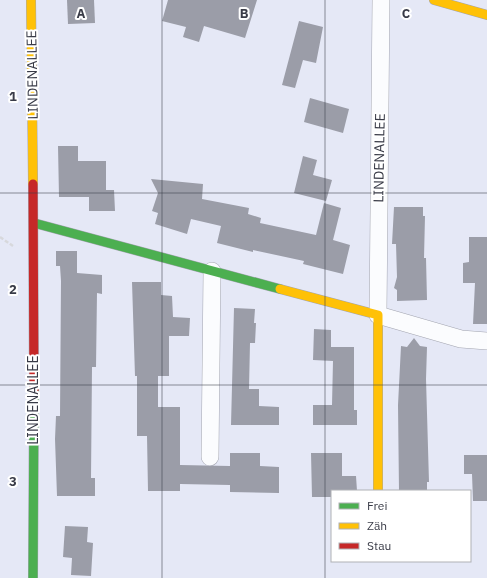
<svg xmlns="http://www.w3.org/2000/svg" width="487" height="578" viewBox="0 0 487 578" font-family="'IBM Plex Sans',sans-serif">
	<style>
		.building { fill: #9b9da8 }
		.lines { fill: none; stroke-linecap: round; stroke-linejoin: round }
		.street-casing { stroke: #a3a5b0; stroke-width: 18 }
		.fast-casing { stroke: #a3a5b0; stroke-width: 10 }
		.slow-casing { stroke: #a3a5b0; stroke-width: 10 }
		.jam-casing { stroke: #a3a5b0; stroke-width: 10 }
		.path { stroke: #d7d8dc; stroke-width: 2.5; stroke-dasharray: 4 2; stroke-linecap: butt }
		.street { stroke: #fbfcfe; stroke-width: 17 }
		.fast { stroke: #4caf50; stroke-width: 9 }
		.slow { stroke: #ffc107; stroke-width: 9 }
		.jam { stroke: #c62828; stroke-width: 9 }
		.grid { fill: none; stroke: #393b47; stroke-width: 1; stroke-opacity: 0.55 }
		.labels { text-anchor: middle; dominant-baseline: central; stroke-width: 4; stroke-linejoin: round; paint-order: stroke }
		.street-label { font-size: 14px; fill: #393b47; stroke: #fff }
		.grid-label { font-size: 13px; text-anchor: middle; font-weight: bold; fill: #393b47; stroke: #fff; stroke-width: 4; stroke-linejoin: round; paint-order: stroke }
	</style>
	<rect width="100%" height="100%" fill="#e5e8f6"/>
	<g class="building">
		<polygon points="67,0 94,0 95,23 68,24"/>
		<polygon points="168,0 257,0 245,38 204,26 199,42 183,37 186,27 162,21"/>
		<polygon points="299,21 323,27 316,63 303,60 295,88 282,85"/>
		<polygon points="310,98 349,109 343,133 304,122"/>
		<polygon points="58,146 78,146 78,161 106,161 106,190 114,190 115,211 89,211 89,197 59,197"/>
		<polygon points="303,156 317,160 313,175 332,180 326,201 294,193"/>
		<polygon points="151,179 203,184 202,199 249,208 248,214 261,218 260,223 316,235 324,203 341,208 333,240 350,245 343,274 303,264 304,261 253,250 253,252 217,243 221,226 191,219 187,234 155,224 158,213 152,211 158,193"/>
		<polygon points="394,207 423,207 423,216 425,216 424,258 426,258 427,300 397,301 397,290 394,288 397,277 396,244 392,244"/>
		<polygon points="469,237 487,237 487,324 473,324 475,283 463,283 463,263 469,262"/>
		<polygon points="56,251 77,251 77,273 102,275 102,294 97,293 96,367 92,367 91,478 95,478 95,496 57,496 55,439 56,416 60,416 61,281 60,266 56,266"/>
		<polygon points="132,282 161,282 161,295 172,296 173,317 190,318 189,336 169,336 169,376 158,376 158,407 180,407 180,465 230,466 230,453 260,453 260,466 279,467 279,493 230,492 230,485 180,484 180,491 148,491 147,436 137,436 137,376 135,376"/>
		<polygon points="234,308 255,309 254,323 256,323 255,343 250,343 249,389 259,389 259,406 279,407 279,425 231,425"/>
		<polygon points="314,329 331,330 331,347 354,347 354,410 357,410 357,425 313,425 313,405 332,405 333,361 313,360"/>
		<polygon points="414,338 420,346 427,347 426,379 429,482 427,482 427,491 399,491 398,405 401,346 407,347"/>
		<polygon points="311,453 342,453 342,476 356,476 357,491 332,491 332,497 312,497"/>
		<polygon points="464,455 487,455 487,501 473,501 472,474 464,474"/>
		<polygon points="65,526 88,527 87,542 93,543 91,576 71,575 72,558 63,557"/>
	</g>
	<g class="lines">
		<defs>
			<g id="street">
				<polyline points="381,0 378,315 461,339 487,341"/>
				<polyline points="210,457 212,271"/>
			</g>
			<g id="fast">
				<polyline points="34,223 280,289"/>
				<polyline points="33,578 34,390"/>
			</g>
			<g id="slow">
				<polyline points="31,0 33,184"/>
				<polyline points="434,0 487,15"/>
				<polyline points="280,289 378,315 378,491"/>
			</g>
			<polyline id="jam" points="33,184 34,390"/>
		</defs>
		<use href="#street" class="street-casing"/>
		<use href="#fast" class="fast-casing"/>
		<use href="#slow" class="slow-casing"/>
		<use href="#jam" class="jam-casing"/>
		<polyline class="path" points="0,237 13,246"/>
		<use href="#street" class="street"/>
		<use href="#fast" class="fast"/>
		<use href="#slow" class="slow"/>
		<use href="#jam" class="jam"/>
	</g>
	<path class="grid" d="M162,0V578M325,0V578M0,193H487M0,385H487"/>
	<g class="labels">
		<g class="street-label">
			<text transform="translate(32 75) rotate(-91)">LINDENALLEE</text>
			<text transform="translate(379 158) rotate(-89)">LINDENALLEE</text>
			<text transform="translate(33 400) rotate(-90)">LINDENALLEE</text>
		</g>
	</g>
	<g class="grid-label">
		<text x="81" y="18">A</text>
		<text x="244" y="18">B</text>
		<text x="406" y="18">C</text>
		<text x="13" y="101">1</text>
		<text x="13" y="294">2</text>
		<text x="13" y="486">3</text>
	</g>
	<rect x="331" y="490" width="140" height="72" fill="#ffffff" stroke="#b0b1b5"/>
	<rect x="339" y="503" width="20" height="6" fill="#4caf50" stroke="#b0b1b5"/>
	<text x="367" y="510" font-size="12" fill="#393b47">Frei</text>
	<rect x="339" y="523" width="20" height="6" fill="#ffc107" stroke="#b0b1b5"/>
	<text x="367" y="530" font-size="12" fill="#393b47">Zäh</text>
	<rect x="339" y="543" width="20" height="6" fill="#c62828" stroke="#b0b1b5"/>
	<text x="367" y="550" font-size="12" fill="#393b47">Stau</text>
</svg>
